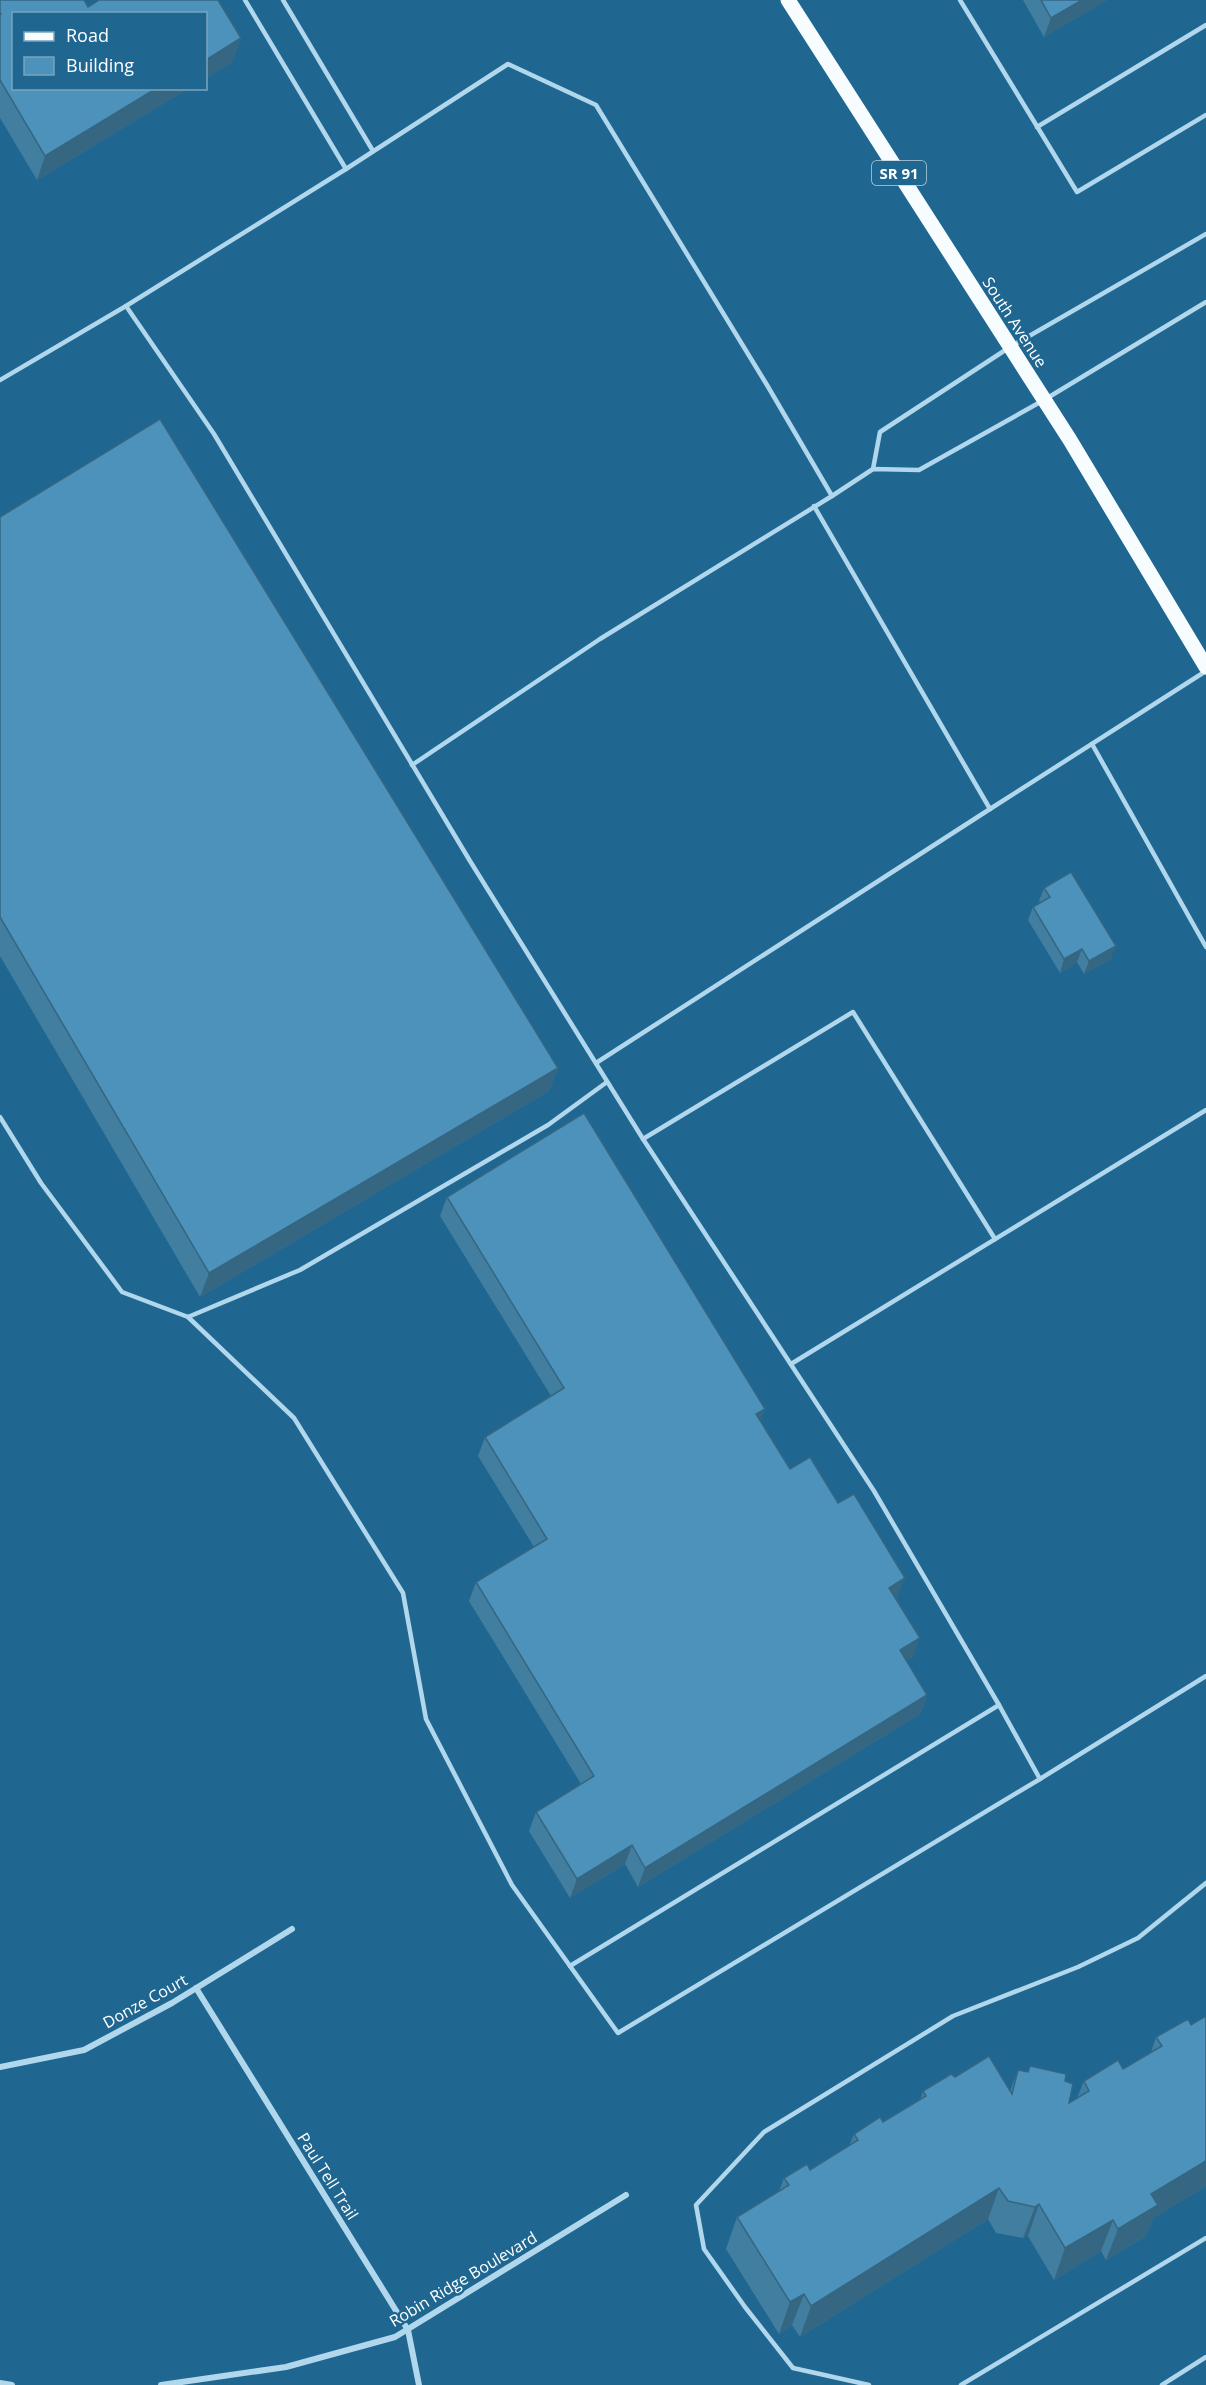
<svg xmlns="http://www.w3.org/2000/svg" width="1206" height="2385" viewBox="0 0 1206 2385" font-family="'Open Sans',sans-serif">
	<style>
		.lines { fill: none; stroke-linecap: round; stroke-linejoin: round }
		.lane { stroke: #b1d7ed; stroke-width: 4.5 }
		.street { stroke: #b1d7ed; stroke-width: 6 }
		.primary { stroke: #f7fcff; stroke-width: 15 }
		.wall { fill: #417ea0 }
		.shaded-wall { fill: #356682 }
		.building { fill: #4c92ba; stroke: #356682; stroke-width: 1.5 }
		.labels { text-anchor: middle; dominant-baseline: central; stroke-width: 5; stroke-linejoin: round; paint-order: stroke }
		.shield { fill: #1f6791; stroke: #bcd1de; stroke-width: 1.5 }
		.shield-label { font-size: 15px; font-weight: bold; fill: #fff }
		.street-label { font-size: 16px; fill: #fff; stroke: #1f6791 }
	</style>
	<rect width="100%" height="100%" fill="#1f6791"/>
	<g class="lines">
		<g class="lane">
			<polyline points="245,0 346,169"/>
			<polyline points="283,0 373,151"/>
			<polyline points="960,0 1077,192 1206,115"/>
			<polyline points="1037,127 1206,25"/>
			<polyline points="1206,302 1044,400 919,470 873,469 832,496 767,385 596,105 508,64 346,169 126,306 214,434 470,861 643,1139 874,1491 999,1705 1040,1779 1206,1676"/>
			<polyline points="0,380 126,306"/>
			<polyline points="873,469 880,432 1010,347 1206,234"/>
			<polyline points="814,506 990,809 1206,671"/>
			<polyline points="1092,744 1206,947"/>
			<polyline points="412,765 600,639 832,496"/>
			<polyline points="596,1063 990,809"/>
			<polyline points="0,1117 41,1183 122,1292 188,1317 300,1270 548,1125 607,1082"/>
			<polyline points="643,1139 853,1012 995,1239"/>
			<polyline points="188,1317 294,1418 403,1593 426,1719 512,1885 618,2033 1040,1779"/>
			<polyline points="791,1364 1206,1110"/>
			<polyline points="570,1966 999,1705"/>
			<polyline points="869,2385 793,2368 745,2307 704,2249 696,2205 764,2132 953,2016 1078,1967 1138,1938 1206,1883"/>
			<polyline points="961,2385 1206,2238"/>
			<polyline points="1162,2385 1206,2357"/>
		</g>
		<g class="street">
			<polyline points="196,1988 408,2330 419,2385"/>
			<polyline points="0,2067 84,2050 172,2003 292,1929"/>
			<polyline points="0,2383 12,2385"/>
			<polyline points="161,2385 286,2367 395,2337 626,2195"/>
		</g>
		<polyline class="primary" points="788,0 1070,440 1206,667"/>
	</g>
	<g class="wall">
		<polygon points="0,0 84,0 88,7 99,0 218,0 241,38 232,62 206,78 206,14 14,14 14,88 189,88 37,180 0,118"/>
		<polygon points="1023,0 1107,0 1044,37"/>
		<polygon points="0,517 558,1068 549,1091 200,1297 0,956"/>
		<polygon points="1044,888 1111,959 1084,974 1077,962 1060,973 1028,920 1033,907 1041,903 1039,901"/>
		<polygon points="447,1197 761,1421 790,1469 838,1503 898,1597 896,1599 913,1657 906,1661 927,1695 920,1714 638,1887 625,1864 570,1898 529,1831 536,1812 581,1784 469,1601 476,1582 534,1547 478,1456 485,1437 551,1396 440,1216"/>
		<polygon points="1206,2016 1206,2186 1153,2218 1146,2236 1106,2260 1101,2251 1054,2280 1028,2236 1023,2238 996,2233 988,2219 800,2337 792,2325 779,2334 726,2249 737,2217 779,2191 784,2178 810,2170 849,2146 854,2134 883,2122 920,2100 923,2091 955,2077 1010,2091 1018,2070 1027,2072 1030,2066 1065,2081 1069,2103 1077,2098 1084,2081 1123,2069 1151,2052 1156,2037 1191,2025"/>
	</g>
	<g class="shaded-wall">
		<polygon points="1082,0 1107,0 1044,37 1051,18"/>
		<polygon points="241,38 232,62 206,78 206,60"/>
		<polygon points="157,88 189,88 37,180 45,156"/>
		<polygon points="1116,946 1111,959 1084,974 1089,961"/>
		<polygon points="1082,949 1077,962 1060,973 1064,959"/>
		<polygon points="558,1068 549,1091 200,1297 209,1273"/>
		<polygon points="765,1409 758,1428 756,1414"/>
		<polygon points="905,1578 898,1597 882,1607 889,1588"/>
		<polygon points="920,1638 913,1657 893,1669 900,1650"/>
		<polygon points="927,1695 920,1714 638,1887 645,1868"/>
		<polygon points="632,1845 625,1864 570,1898 577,1879"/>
		<polygon points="1206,2161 1206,2186 1153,2218 1146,2236 1106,2260 1118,2229 1151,2194"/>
		<polygon points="999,2188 988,2219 800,2337 811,2306"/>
		<polygon points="1039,2204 1028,2236 1023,2238 1035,2207"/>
		<polygon points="1113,2220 1101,2251 1054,2280 1065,2248"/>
		<polygon points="804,2294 792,2325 779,2334 790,2302"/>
	</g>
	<g class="building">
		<polygon points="0,0 84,0 88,7 99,0 218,0 241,38 206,60 206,14 14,14 14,88 157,88 45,156 0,80 0,15 1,14 0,12"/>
		<polygon points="1041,0 1082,0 1051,18"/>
		<polygon points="160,419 558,1068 209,1273 0,917 0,517"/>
		<polygon points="1071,872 1116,946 1089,961 1082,949 1064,959 1033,907 1050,897 1044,888"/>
		<polygon points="584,1113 765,1409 756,1414 790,1469 810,1457 838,1503 854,1494 905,1578 889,1588 920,1638 900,1650 927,1695 645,1868 632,1845 577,1879 536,1812 594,1776 476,1582 547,1539 485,1437 564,1388 447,1197"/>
		<polygon points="1206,2016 1206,2161 1151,2194 1158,2205 1118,2229 1113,2220 1065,2248 1039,2204 1035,2207 1008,2201 999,2188 811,2306 804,2294 790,2302 737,2217 789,2185 784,2178 807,2164 810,2170 858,2140 854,2134 880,2117 883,2122 926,2096 923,2091 951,2074 955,2077 989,2056 1012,2094 1018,2070 1028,2072 1030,2066 1066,2074 1065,2081 1073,2084 1069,2103 1089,2091 1084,2081 1118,2060 1123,2069 1162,2046 1156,2037 1188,2019 1191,2025"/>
	</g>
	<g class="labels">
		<rect class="shield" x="872" y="161" width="54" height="24" rx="4.5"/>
		<g class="shield-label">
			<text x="899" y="173">SR 91</text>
		</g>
		<g class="street-label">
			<text transform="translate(1015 322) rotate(57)">South Avenue</text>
			<text transform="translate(145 2001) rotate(-29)">Donze Court</text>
			<text transform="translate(328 2176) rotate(58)">Paul Tell Trail</text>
			<text transform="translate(463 2279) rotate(-31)">Robin Ridge Boulevard</text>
		</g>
	</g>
	<rect x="12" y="12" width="195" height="78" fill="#1f6791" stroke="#79a4bd" stroke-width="1.5"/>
	<rect x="24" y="32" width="30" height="9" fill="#f7fcff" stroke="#79a4bd" stroke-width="1.5"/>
	<text x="66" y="42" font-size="18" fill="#ffffff">Road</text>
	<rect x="24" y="57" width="30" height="18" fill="#4c92ba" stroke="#79a4bd" stroke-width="1.5"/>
	<text x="66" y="72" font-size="18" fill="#ffffff">Building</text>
</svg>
